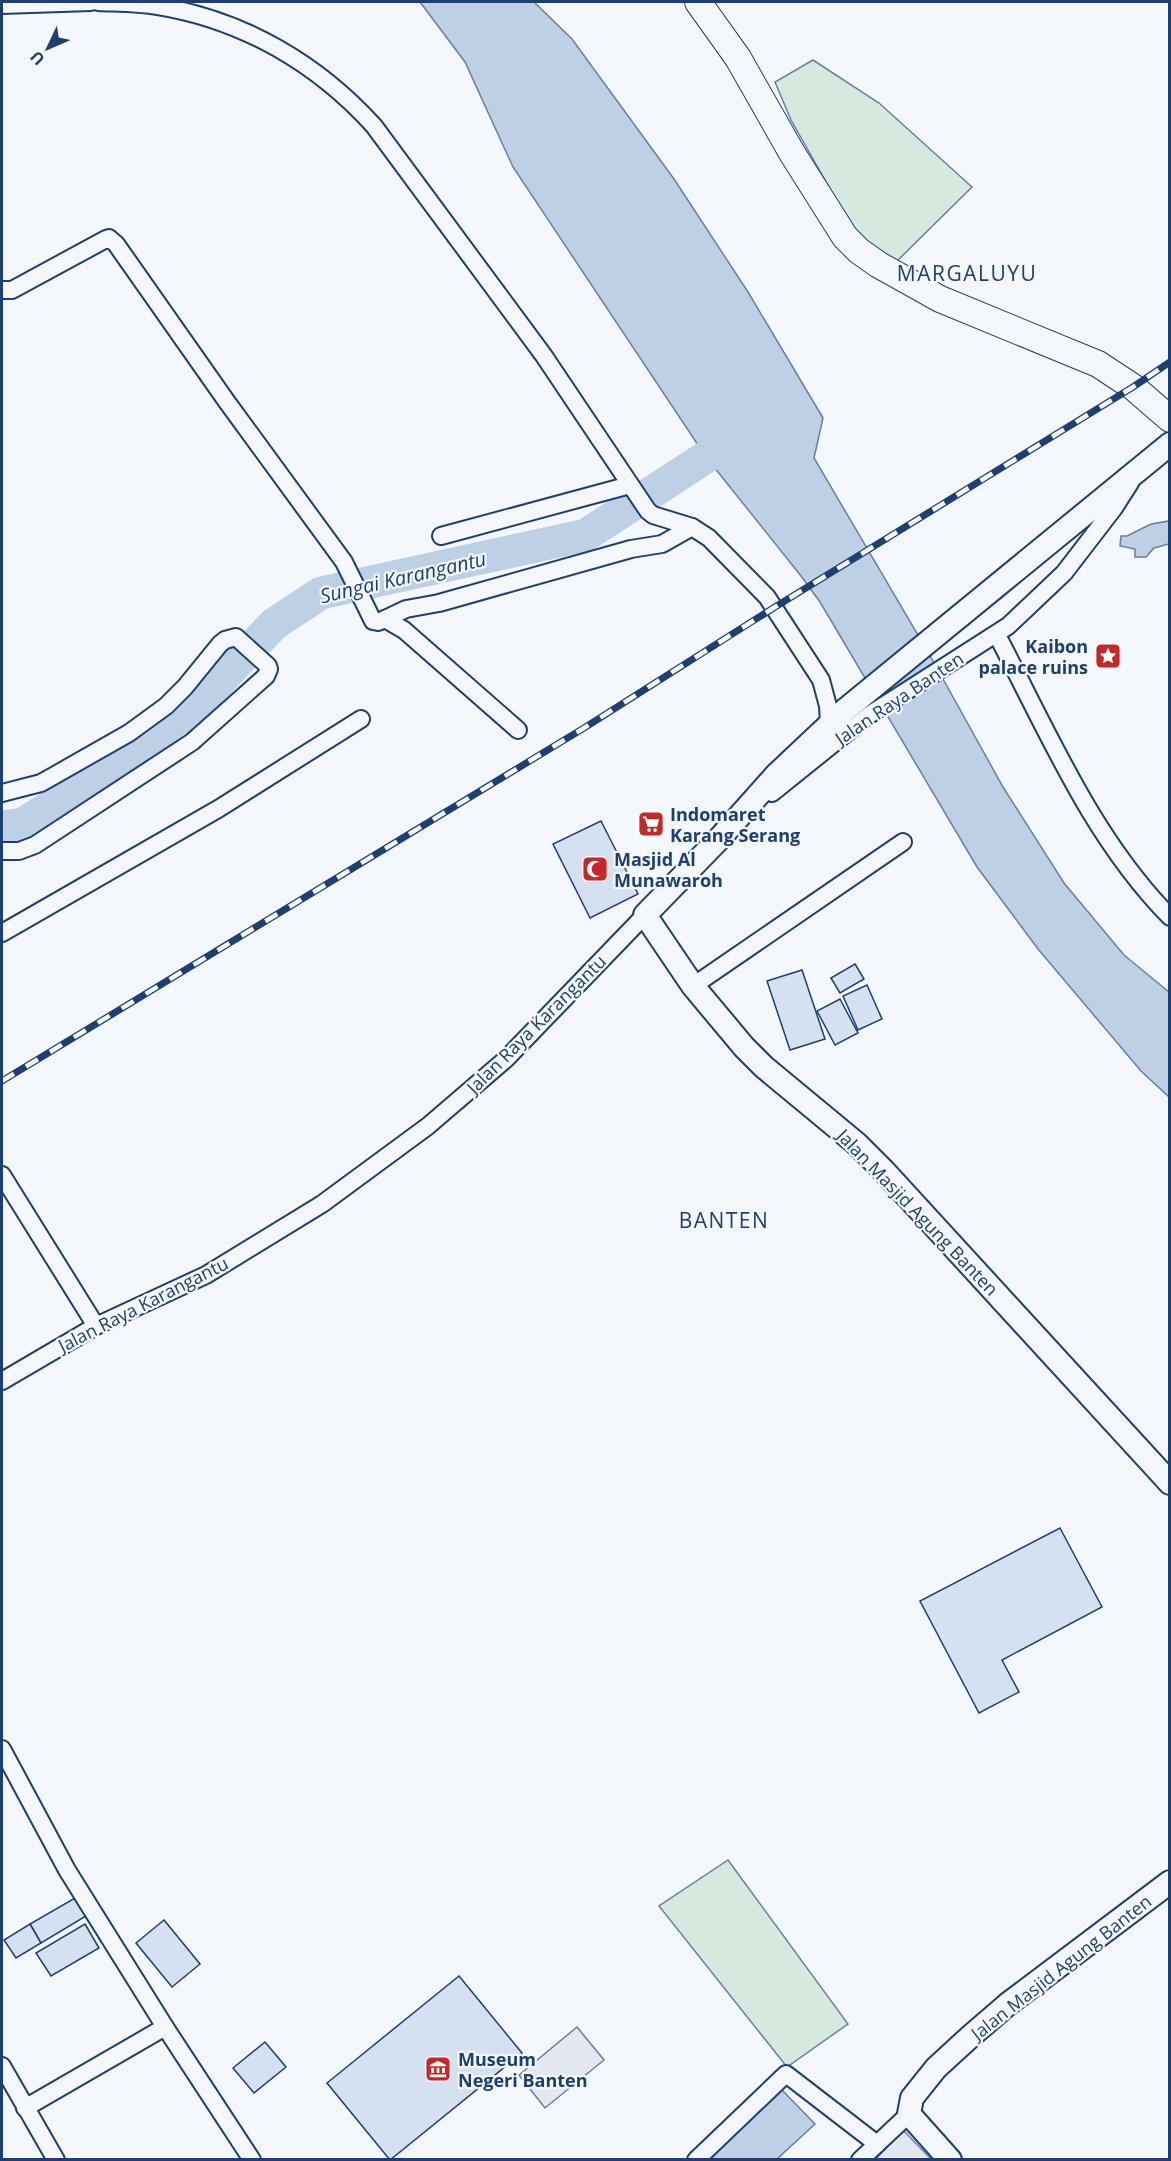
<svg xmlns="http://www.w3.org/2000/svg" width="1171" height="2161" viewBox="0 0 1171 2161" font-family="'Open Sans',sans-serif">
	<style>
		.green { fill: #d7e8df; stroke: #687fa3; stroke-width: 1.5 }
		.parking { fill: #e3e8f0; stroke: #687fa3; stroke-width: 1.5 }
		.water { fill: #bed0e5; stroke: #687fa3; stroke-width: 1.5 }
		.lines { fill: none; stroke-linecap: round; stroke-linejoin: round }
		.river { stroke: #bed0e5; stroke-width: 33 }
		.building { fill: #d5e0f0; stroke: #1d3f73; stroke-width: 1.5 }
		.minor-casing { stroke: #1d3f73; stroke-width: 20 }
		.secondary-casing { stroke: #1d3f73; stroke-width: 26 }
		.primary-casing { stroke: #1d3f73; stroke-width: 28 }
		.minor { stroke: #f4f7fb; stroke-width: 16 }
		.secondary { stroke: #f4f7fb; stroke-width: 22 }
		.primary { stroke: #f4f7fb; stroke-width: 26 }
		.rail-casing { stroke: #1d3f73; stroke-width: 7 }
		.rail { stroke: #f4f7fb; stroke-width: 4.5; stroke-dasharray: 14; stroke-linecap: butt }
		.labels { text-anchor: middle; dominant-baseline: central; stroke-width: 4.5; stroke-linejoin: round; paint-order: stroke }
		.poi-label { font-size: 18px; font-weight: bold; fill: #1d3f73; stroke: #f4f7fb; text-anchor: start }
		.street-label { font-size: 18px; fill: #1d3f73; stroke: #f4f7fb }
		.water-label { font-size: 20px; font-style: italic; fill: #1d3f73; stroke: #f4f7fb }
		.quarter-label { font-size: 21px; letter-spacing: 1.5px; fill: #1d3f73; stroke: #f4f7fb }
	</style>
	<rect width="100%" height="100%" fill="#f4f7fb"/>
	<g class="green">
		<polygon points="813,60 879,103 972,187 893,265 859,240 791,120 775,82"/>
		<polygon points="728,1860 848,2024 787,2067 659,1906"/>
	</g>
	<g class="parking">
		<polygon points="577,2027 604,2060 545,2108 519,2075"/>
		<polygon points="903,2130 931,2159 875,2160"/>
	</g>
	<g class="water">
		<polygon points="420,2 534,2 572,39 674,179 748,292 823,418 814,458 928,652 1003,787 1064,883 1124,955 1169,992 1169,1097 1141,1071 1038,949 977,867 820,602 801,576 706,457 513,167 465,62"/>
		<polygon points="1169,521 1169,544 1154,548 1146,557 1135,557 1135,549 1120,546 1121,536 1127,536 1151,524"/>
		<polygon points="781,2089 815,2124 777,2159 709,2160"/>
	</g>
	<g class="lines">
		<polyline class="river" points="2,827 23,824 175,728 274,624 321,593 586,535 743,433"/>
	</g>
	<g class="building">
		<polygon points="601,821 638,894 590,918 553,844"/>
		<polygon points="855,964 864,979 840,993 831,978"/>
		<polygon points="802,970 825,1039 790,1050 767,981"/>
		<polygon points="867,985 882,1019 858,1030 843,996"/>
		<polygon points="840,999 858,1033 835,1045 817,1011"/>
		<polygon points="1060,1528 1102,1607 1002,1660 1019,1692 979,1713 920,1601"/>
		<polygon points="75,1898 86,1916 41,1943 30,1924"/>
		<polygon points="164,1920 200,1964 172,1987 136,1943"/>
		<polygon points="30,1924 41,1943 16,1958 4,1940"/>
		<polygon points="85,1924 99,1948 51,1976 36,1953"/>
		<polygon points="459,1976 522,2053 390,2160 327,2083"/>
		<polygon points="265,2042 286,2067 254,2093 233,2068"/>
	</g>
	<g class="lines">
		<defs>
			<g id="minor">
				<path d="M98,2C118,3 138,3 158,6C243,20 317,63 374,126L544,356L648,511L653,515L692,527L709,538L767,597L821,680L828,706L829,724"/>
				<polyline points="2,5 91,2"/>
				<polyline points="2,290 12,290 106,239 109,238 116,244 227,402 344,562 373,621 378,622 385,619 404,630 518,730"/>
				<polyline points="441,536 630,485"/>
				<polyline points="385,619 406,609 439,603 631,549 662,544 692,527"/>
				<path d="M997,635C1048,732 1092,838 1170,917"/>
				<polyline points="2,793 41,783 129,733 166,706 185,687 220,644 225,640 236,637 268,666 269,669 266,676 192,742 35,845 19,851 2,851"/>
				<polyline points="772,793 869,715 1008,626 1064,573 1114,508 1130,483"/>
				<polyline points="2,933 218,809 361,719"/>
				<polyline points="693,986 903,842"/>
				<polyline points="2,1175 96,1326"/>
				<polyline points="2,1381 96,1326 206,1275 322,1204 428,1126 506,1059 645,915"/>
				<polyline points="2,1749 67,1870 165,2027 252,2160"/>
				<polyline points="2,2066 56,2160"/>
				<polyline points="25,2108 165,2027"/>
				<polyline points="696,2160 786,2074 877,2144"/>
				<polyline points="860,2160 909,2114"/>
			</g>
			<g id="secondary">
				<polyline points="1170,444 845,710 776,775 719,839 645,915 693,986 744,1047 764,1067 857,1144 884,1171 1170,1483"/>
				<polyline points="950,2160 909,2114 912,2098 936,2068 972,2035 1008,2004 1170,1882"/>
			</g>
			<polyline id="primary" points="698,2 738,58 792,153 845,237 859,251 879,265 940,299 1098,364 1133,387 1170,419"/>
		</defs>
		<use href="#minor" class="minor-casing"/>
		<use href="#secondary" class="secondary-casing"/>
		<use href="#primary" class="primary-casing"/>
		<use href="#minor" class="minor"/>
		<use href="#secondary" class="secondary"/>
		<use href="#primary" class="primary"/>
		<defs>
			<polyline id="rail" points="2,1081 584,728 775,607 1133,387 1170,362"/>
		</defs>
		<use href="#rail" class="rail-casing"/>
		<use href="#rail" class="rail"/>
	</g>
	<defs>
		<symbol id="sight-square" viewBox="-11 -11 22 22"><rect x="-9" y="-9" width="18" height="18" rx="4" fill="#c62828" stroke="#f4f7fb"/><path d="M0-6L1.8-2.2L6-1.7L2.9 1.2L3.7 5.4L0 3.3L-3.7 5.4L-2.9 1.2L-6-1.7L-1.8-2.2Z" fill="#fff"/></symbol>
		<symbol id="supermarket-square" viewBox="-11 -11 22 22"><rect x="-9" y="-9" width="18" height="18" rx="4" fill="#c62828" stroke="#f4f7fb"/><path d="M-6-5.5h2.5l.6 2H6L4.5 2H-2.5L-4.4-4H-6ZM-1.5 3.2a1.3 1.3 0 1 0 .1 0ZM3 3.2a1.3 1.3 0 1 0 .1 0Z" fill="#fff"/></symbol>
		<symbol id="mosque-square" viewBox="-11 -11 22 22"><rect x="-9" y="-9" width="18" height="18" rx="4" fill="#c62828" stroke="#f4f7fb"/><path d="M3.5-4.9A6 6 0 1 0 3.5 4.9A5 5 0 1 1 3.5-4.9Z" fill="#fff"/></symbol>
		<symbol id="museum-square" viewBox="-11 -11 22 22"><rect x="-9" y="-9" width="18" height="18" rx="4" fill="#c62828" stroke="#f4f7fb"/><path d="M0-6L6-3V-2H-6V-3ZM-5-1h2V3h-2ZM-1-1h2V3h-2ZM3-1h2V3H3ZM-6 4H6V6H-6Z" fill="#fff"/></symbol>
	</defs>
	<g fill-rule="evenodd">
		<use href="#sight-square" x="1093" y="641" width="30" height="30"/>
		<use href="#supermarket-square" x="636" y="809" width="30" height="30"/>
		<use href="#mosque-square" x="580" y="854" width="30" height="30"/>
		<use href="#museum-square" x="423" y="2054" width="30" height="30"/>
	</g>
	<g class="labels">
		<g class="poi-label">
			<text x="1088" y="646" text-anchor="end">Kaibon<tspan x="1088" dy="21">palace ruins</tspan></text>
			<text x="670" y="814">Indomaret<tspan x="670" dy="21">Karang Serang</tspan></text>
			<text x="614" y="859">Masjid Al<tspan x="614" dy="21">Munawaroh</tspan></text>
			<text x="458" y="2059">Museum<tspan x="458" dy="21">Negeri Banten</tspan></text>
		</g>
		<g class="street-label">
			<text transform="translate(899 698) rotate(-34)">Jalan Raya Banten</text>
			<text transform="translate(536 1024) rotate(-45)">Jalan Raya Karangantu</text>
			<text transform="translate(918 1212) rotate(46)">Jalan Masjid Agung Banten</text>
			<text transform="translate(143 1304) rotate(-27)">Jalan Raya Karangantu</text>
			<text transform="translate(1061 1967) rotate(-38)">Jalan Masjid Agung Banten</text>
		</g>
		<g class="water-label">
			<text transform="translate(403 577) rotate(-13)">Sungai Karangantu</text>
		</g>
		<g class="quarter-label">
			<text x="967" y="273">MARGALUYU</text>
			<text x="724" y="1220">BANTEN</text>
		</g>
	</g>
	<rect width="1171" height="2161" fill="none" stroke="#1d3f73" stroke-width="6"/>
	<g transform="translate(48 48) rotate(226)" stroke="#f4f7fb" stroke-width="4.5" paint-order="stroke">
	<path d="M0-4.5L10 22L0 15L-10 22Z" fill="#1d3f73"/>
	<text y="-9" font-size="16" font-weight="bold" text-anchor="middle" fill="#1d3f73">U</text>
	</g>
</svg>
